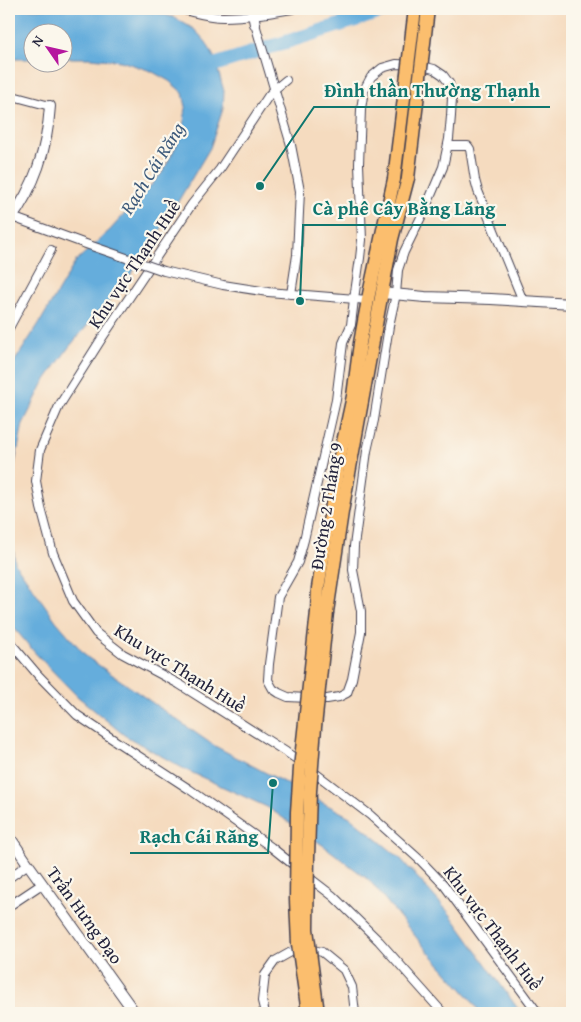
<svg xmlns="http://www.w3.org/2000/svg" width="581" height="1022" viewBox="0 0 581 1022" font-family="'Gentium Book Plus',serif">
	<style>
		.water { fill: #65addc; stroke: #44688c }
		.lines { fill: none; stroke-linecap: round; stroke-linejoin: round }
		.river { stroke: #65addc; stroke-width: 14 }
		.minor-casing { stroke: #423e4f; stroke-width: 10 }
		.tertiary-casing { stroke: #423e4f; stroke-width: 12 }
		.trunk-casing { stroke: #423e4f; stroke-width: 15 }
		.minor { stroke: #fff; stroke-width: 8 }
		.tertiary { stroke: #fff; stroke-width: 10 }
		.trunk { stroke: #fbbe6e; stroke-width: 12 }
		.minor-bridge-casing { stroke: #423e4f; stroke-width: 10; stroke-linecap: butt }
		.trunk-bridge-casing { stroke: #423e4f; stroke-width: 15; stroke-linecap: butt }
		.minor-bridge { stroke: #fff; stroke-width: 8 }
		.trunk-bridge { stroke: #fbbe6e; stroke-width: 12 }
		.labels { text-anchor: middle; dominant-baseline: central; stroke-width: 4.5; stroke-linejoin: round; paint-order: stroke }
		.street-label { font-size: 18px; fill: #22223b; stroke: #fbf7ec }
		.water-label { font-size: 19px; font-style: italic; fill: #3d5a7b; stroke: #fbf7ec }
		.leader { fill: none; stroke: #0f766e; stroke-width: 2 }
		.callout-dot { fill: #0f766e; stroke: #fbf7ec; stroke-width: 2 }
		.callout-label { font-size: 19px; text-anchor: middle; font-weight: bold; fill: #0f766e; stroke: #fbf7ec; stroke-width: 4.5; stroke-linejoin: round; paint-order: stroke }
	</style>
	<rect width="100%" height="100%" fill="#fbf7ec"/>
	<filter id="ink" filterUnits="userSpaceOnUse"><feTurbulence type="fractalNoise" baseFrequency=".02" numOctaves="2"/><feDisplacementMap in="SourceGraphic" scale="10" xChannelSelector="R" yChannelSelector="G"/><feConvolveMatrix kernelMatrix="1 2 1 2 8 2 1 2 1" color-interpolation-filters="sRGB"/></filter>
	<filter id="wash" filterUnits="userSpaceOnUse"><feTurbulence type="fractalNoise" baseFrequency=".0096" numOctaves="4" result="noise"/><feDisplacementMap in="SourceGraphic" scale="20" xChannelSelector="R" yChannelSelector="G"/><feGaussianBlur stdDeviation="1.12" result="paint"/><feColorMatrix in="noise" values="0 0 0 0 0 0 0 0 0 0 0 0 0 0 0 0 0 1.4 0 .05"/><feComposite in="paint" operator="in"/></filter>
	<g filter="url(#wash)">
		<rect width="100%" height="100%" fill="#f5dbbf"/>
		<polygon class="water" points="9,9 89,9 157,13 173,17 194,29 206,42 214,57 224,91 223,109 210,148 167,220 130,276 69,347 43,384 23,424 15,463 9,494 12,535 15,563 56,621 87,657 213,745 350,817 400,858 450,914 521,1013 480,1013 471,999 425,948 369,880 324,846 267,807 186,770 124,735 77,696 36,654 9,622 9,370 40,322 76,261 110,230 162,173 182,135 186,107 183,93 169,81 151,71 121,61 91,58 63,58 62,32 32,32 32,59 9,59"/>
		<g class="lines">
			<polyline class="river" points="198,70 390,9"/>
		</g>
	</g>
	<g filter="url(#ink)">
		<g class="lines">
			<defs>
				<g id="minor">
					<path d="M180,9C194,12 208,17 223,17C246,17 269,13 292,9"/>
					<polyline points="255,24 291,145 300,191 297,255 291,294"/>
					<polygon points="396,64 418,65 434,69 443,75 449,83 452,98 451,116 449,139 443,167 426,207 404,252 398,270 396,294 389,326 374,420 367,451 354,546 353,570 361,611 361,632 352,679 347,693 339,697 327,699 288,697 279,693 273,689 268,680 269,664 278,597 298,562 304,540 336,400 343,343 351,325 354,299 360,258 362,240 359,164 361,109 364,90 371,77 382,68"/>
					<polyline points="286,80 275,89 269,95 220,169 192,204 102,338 59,406 40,450 36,481 41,508 53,553 73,601 96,633 123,654 179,684 286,752 302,763"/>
					<polyline points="9,95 50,106"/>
					<polyline points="448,146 468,146 470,149 475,180 478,191 523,301"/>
					<polyline points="12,217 83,243"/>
					<polyline points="164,271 223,285 268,292 368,300"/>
					<polyline points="9,328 51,250"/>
					<polyline points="9,641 38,675 77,715 120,744 189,789 271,847 296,867"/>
					<polyline points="311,770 370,815 421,861 444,885 538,1013"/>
					<polyline points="307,876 333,896 379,941 443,1013"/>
					<polyline points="9,878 28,864"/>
					<polyline points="9,906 42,884"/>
					<polyline points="265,1013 262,1001 265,975 275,961 291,952 305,948 322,952 344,970 352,987 355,1013"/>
				</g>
				<g id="tertiary">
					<polyline points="252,9 255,24"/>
					<path d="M9,222C35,186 47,150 50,106"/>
					<polyline points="382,293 425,297 491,299 572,304"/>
					<polyline points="9,836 28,864 135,1013"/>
				</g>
				<g id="trunk">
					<polyline points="317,612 318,588 340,456 353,396 360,343 369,294 394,179"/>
					<polyline points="327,612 342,512 377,319 392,239 408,178"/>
				</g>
			</defs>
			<use href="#minor" class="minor-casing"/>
			<use href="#tertiary" class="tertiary-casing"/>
			<use href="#trunk" class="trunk-casing"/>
			<use href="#minor" class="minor"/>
			<use href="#tertiary" class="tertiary"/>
			<use href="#trunk" class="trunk"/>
			<defs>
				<polyline id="minor-bridge" points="83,243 164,271"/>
				<g id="trunk-bridge">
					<polyline points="408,178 428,9"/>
					<polyline points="394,179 415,9"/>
					<polyline points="308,1013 298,944 296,900 297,812 300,768 317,612"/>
					<polyline points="318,1013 307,929 308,857 310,791 315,727 327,612"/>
				</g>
			</defs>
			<use href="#minor-bridge" class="minor-bridge-casing"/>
			<use href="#trunk-bridge" class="trunk-bridge-casing"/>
			<use href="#minor-bridge" class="minor-bridge"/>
			<use href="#trunk-bridge" class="trunk-bridge"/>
		</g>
	</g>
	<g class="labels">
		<g class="street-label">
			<text transform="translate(134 264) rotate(-56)">Khu vực Thạnh Huề</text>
			<text transform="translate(326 506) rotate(-81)">Đường 2 Tháng 9</text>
			<text transform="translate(180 668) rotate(32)">Khu vực Thạnh Huề</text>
			<text transform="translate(85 915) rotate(54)">Trần Hưng Đạo</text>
			<text transform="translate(493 928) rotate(53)">Khu vực Thạnh Huề</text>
		</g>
		<g class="water-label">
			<text transform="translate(152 168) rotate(-58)">Rạch Cái Răng</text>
		</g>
	</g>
	<path class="leader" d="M260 186L314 107H550M300 301L303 225H506M273 783L268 853H130"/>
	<g class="callout-dot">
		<circle cx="260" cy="186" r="5"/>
		<circle cx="300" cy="301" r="5"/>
		<circle cx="273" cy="783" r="5"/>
	</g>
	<g class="callout-label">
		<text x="432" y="97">Đình thần Thường Thạnh</text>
		<text x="404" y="215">Cà phê Cây Bằng Lăng</text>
		<text x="199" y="843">Rạch Cái Răng</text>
	</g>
	<rect width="581" height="1022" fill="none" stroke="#fbf7ec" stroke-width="30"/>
	<g transform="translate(48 48) rotate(304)"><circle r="24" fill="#fbf7ec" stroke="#a4a2a5"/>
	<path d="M0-4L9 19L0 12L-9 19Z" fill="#b5179e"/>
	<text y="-8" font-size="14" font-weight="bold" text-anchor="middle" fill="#22223b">N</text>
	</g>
</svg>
